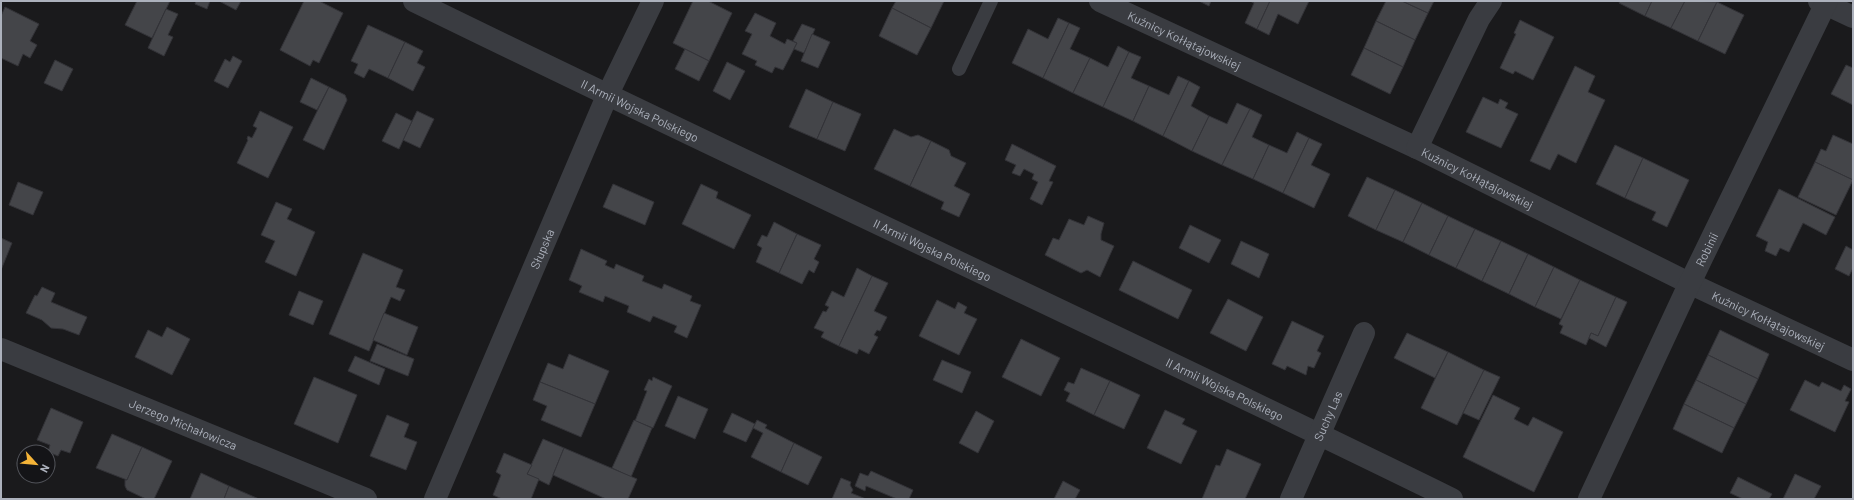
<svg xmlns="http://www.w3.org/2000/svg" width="1854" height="500" viewBox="0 0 1854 500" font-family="Barlow,sans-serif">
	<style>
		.building { fill: #444549; stroke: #333338 }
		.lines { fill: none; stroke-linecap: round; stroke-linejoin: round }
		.lane { stroke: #3a3c41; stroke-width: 14 }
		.street { stroke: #3a3c41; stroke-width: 22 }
		.labels { text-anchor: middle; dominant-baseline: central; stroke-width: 3; stroke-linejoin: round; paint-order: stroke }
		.street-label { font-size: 12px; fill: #acb1bc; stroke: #141417 }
	</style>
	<rect width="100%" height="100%" fill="#1a1a1c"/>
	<g class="building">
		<polygon points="137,1 170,1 152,38 125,25"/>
		<polygon points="196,1 210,1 207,9 195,4"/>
		<polygon points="219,1 241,1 236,10"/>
		<polygon points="304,1 319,1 343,13 319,63 313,60 310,66 280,50"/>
		<polygon points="693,1 708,1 732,13 709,61 673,43"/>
		<polygon points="896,1 944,1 931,28 892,8"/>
		<polygon points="1199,1 1211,1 1209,6"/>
		<polygon points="1250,1 1270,1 1257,29 1245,23 1254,3"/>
		<polygon points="1270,1 1309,1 1298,24 1278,14 1269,35 1257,29"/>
		<polygon points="1386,1 1402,1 1428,13 1415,40 1376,21"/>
		<polygon points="1402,1 1434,1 1428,13"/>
		<polygon points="1620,1 1652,1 1645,16 1619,3"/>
		<polygon points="1652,1 1685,1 1671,28 1645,16"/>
		<polygon points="1685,1 1717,2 1698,41 1671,28"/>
		<polygon points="1717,2 1744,15 1725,54 1698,41"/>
		<polygon points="5,7 39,24 30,41 37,45 30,58 23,54 18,66 1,58 1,16"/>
		<polygon points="892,8 931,28 917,55 879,36"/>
		<polygon points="166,9 178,14 168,35 173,37 164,56 148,48"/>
		<polygon points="755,13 776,23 770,36 785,44 787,39 797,43 783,70 775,67 772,73 755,65 757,61 742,54 752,34 745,31"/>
		<polygon points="1058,18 1069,23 1043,78 1012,63 1028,29 1048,39"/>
		<polygon points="1520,20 1554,37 1533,80 1515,71 1513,74 1500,68 1516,34 1514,33"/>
		<polygon points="1376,21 1415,40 1403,67 1364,48"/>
		<polygon points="1069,23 1080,28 1070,49 1090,58 1073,93 1043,78"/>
		<polygon points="802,24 815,29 804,53 794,49 797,43 793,41"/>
		<polygon points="368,25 405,42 388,78 369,69 364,78 354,73 358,64 351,61"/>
		<polygon points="812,34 830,42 818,68 801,61"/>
		<polygon points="405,42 423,51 417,63 425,67 413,91 388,78"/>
		<polygon points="1118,46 1129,52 1103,107 1073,93 1090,58 1108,67"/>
		<polygon points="1364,48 1403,67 1390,94 1351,75"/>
		<polygon points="685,49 709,61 699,81 675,69"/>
		<polygon points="1129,52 1141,57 1131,78 1149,86 1133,121 1103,107"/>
		<polygon points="233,56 242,61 228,88 214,81 225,59 230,62"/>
		<polygon points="55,60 73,69 62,91 44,83"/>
		<polygon points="727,62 745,71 730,100 713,91"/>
		<polygon points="1846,65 1853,68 1853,105 1831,94"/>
		<polygon points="1575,66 1595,76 1588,92 1605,100 1576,163 1558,154 1550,170 1530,161"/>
		<polygon points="1178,76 1189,81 1163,136 1133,121 1149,86 1169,95"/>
		<polygon points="311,78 329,87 317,110 300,102"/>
		<polygon points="1189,81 1200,87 1191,106 1209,116 1192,151 1163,136"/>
		<polygon points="329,87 345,95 347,100 324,150 303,140"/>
		<polygon points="806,89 833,102 817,139 789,127"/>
		<polygon points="1483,97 1498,104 1500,99 1508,103 1505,108 1518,114 1501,148 1466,132"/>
		<polygon points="833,102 861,114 845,151 817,139"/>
		<polygon points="1237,103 1250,109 1222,165 1192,151 1209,116 1227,124"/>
		<polygon points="1250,109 1262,115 1252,137 1269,145 1253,179 1222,165"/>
		<polygon points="260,111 293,127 268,178 237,163 248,140 247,139 248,136 252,138 257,128 253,126"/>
		<polygon points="417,111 434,119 420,148 403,140"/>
		<polygon points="396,113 412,121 399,149 382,141"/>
		<polygon points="894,129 911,137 918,135 931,141 910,186 874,169"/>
		<polygon points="1297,132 1309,138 1283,193 1253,179 1269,145 1287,153"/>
		<polygon points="1833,135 1853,144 1853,180 1815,162 1821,149 1826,151"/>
		<polygon points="1309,138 1322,144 1311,165 1330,174 1314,208 1283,193"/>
		<polygon points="931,141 949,150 951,156 966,163 954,186 970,194 959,217 941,209 944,202 910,186"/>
		<polygon points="1012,144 1056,166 1049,181 1053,182 1042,205 1030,199 1038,182 1032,179 1034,174 1024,169 1020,176 1012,173 1016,165 1005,160"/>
		<polygon points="1615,145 1643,158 1625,198 1596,184"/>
		<polygon points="1643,158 1689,180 1667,227 1652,220 1656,212 1625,198"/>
		<polygon points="1815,162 1853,180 1836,215 1798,197"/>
		<polygon points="1367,177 1395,190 1376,230 1348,216"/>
		<polygon points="18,182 43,192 33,215 9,205"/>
		<polygon points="613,184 654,202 645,225 603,207"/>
		<polygon points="701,184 718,192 716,198 751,215 734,249 682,224"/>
		<polygon points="1779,189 1835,217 1826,235 1803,223 1789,252 1780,248 1776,256 1765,251 1768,242 1756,236"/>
		<polygon points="1395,190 1422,203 1403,242 1376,230"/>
		<polygon points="276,202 292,209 287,219 315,232 296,276 265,262 275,241 261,235"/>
		<polygon points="1422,203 1448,216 1429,255 1403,242"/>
		<polygon points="1088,216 1104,223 1101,234 1101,240 1114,246 1100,277 1087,270 1081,273 1045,255 1053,238 1059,240 1069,219 1084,225"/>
		<polygon points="1448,216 1475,229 1456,268 1429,255"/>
		<polygon points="774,222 797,234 779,273 756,262 762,248 757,245 762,235 767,237"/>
		<polygon points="1190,225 1221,240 1209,263 1179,248"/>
		<polygon points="1475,229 1501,241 1482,281 1456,268"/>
		<polygon points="797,234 821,245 814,259 819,262 814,273 809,270 802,284 779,273"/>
		<polygon points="1,238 12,243 1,270"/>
		<polygon points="1241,241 1269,254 1259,278 1231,264"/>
		<polygon points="1501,241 1528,254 1509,294 1482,281"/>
		<polygon points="1846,246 1853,250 1853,268 1849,276 1835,269"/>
		<polygon points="581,249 607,261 605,265 614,269 616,264 644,276 642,281 662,289 664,284 692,296 690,301 701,305 687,338 674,332 677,326 653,316 650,322 627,312 629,306 605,296 603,302 579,292 582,286 569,280"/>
		<polygon points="363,253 403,270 396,287 405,290 400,301 391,297 369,351 329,334"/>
		<polygon points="1528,254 1554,267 1535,307 1509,294"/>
		<polygon points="1133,261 1192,290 1178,319 1119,290"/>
		<polygon points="1554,267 1580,280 1561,319 1535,307"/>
		<polygon points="857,268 872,276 839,346 821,337 824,332 814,328 823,311 826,312 829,307 825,305 832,291 844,297"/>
		<polygon points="872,276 888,283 874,311 887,317 880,331 877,330 874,335 878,337 869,354 859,349 857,354 839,346"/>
		<polygon points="1580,280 1616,297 1598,336 1591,333 1586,345 1560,333 1563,326 1559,324"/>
		<polygon points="42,287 55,293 51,302 87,317 79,335 63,329 51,328 42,320 26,313 35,295 37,296"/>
		<polygon points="299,291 323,301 313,325 289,315"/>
		<polygon points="1616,297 1627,302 1606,347 1589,338 1591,333 1598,336"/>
		<polygon points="1228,299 1263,317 1246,351 1210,333"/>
		<polygon points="937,300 955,309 958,302 967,307 964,313 977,319 959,355 919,336"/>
		<polygon points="384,313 418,327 407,355 373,340"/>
		<polygon points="1292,321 1324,336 1317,351 1321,353 1314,368 1308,366 1306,375 1287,366 1285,370 1272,364"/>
		<polygon points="167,327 190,339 172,375 135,357 148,330 162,337"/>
		<polygon points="1720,330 1769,354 1758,379 1708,355"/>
		<polygon points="1407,333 1448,352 1435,378 1394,358"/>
		<polygon points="1021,339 1060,358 1041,396 1002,377"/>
		<polygon points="377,344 414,359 408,376 370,361"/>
		<polygon points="1448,352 1484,370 1457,425 1421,408"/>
		<polygon points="569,354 609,371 595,404 540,382 548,363 563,369"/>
		<polygon points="1708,355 1758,379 1746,404 1696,380"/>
		<polygon points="355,356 385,369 379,385 348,371"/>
		<polygon points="942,360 971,372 962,393 933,380"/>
		<polygon points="1081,368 1110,381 1094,415 1066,401 1070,393 1064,390 1068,382 1074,384"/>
		<polygon points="1484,370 1500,377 1479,420 1463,413"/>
		<polygon points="314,377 357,395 338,443 294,424"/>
		<polygon points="653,377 672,386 653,428 635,421 647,391 644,390 649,379 652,381"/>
		<polygon points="1696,380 1746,404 1734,428 1684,404"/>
		<polygon points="1805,380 1819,387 1822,382 1841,391 1844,385 1851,389 1845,401 1849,402 1835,432 1790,410"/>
		<polygon points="1110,381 1140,395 1124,429 1094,415"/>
		<polygon points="540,382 595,404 581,437 541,420 547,406 533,400"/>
		<polygon points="1493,395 1520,408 1514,419 1528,426 1533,417 1563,432 1534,492 1463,457"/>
		<polygon points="678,396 708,409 695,439 665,426"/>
		<polygon points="1684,404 1734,428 1722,453 1673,429"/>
		<polygon points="51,408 83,422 70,453 61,450 58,456 48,452 50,445 37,440"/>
		<polygon points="1165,410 1185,419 1182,424 1197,431 1181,464 1147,448"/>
		<polygon points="976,411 994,421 978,453 959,443"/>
		<polygon points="732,413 755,424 746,442 723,432"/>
		<polygon points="387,415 409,424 404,437 417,442 406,470 370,456"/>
		<polygon points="634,420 652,428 631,477 612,468"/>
		<polygon points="757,420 767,425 765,428 794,443 781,472 751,457 763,433 753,428"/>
		<polygon points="112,434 142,447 127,480 96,468"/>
		<polygon points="543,439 564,448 549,485 527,474"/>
		<polygon points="794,443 822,457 808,485 781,472"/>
		<polygon points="142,447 172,461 154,499 146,499 127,490 125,486 125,480 127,480"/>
		<polygon points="564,448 637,479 628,499 606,499 553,475"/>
		<polygon points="1227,449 1261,464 1245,499 1202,499 1216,465 1220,466"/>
		<polygon points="504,453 532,465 527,474 539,479 531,499 502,499 493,495 501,475 496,472"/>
		<polygon points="871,471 913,490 909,499 897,499 866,486 865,491 855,486 860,473 868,476"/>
		<polygon points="201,473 229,486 224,499 190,499"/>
		<polygon points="1795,474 1821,486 1814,499 1783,499"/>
		<polygon points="1738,477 1772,494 1769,499 1743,499 1730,493"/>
		<polygon points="841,478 851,482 850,485 853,490 851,493 866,499 832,499"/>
		<polygon points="1063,481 1080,490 1075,499 1054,499"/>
		<polygon points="229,486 259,499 224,499"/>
	</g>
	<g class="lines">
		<polyline class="lane" points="959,69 991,1"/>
		<g class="street">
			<path id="s1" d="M414,1C759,170 1108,330 1452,499"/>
			<path id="s2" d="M1100,1L1417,148L1691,284L1853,360"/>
			<polyline points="1819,1 1853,17"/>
			<polyline points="1417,148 1479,19 1491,1"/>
			<path id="s3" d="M1,349L366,499"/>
			<path id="s4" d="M435,499L607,96L653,1"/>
			<path id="s5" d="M1291,499L1364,333"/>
			<path id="s6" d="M1589,499L1686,291L1827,1"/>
		</g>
	</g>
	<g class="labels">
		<g class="street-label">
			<text stroke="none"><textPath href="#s2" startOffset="93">Kuźnicy Kołłątajowskiej</textPath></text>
			<text stroke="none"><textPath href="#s1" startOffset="251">II Armii Wojska Polskiego</textPath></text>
			<text stroke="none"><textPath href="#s2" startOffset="417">Kuźnicy Kołłątajowskiej</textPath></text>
			<text stroke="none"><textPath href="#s4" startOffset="272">Słupska</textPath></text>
			<text stroke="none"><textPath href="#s6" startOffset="276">Robinii</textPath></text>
			<text stroke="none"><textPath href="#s1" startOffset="575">II Armii Wojska Polskiego</textPath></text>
			<text stroke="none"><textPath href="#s2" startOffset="741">Kuźnicy Kołłątajowskiej</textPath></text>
			<text stroke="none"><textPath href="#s1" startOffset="899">II Armii Wojska Polskiego</textPath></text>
			<text stroke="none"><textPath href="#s5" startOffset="91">Suchy Las</textPath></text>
			<text stroke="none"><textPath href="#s3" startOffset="197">Jerzego Michałowicza</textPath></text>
		</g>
	</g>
	<rect width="1854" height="500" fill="none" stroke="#acb1bc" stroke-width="4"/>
	<g transform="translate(36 464) rotate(117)"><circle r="19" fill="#141417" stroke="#515359"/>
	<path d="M0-3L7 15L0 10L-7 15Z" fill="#f5b438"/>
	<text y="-6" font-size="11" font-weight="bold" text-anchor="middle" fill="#acb1bc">N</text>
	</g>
</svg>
